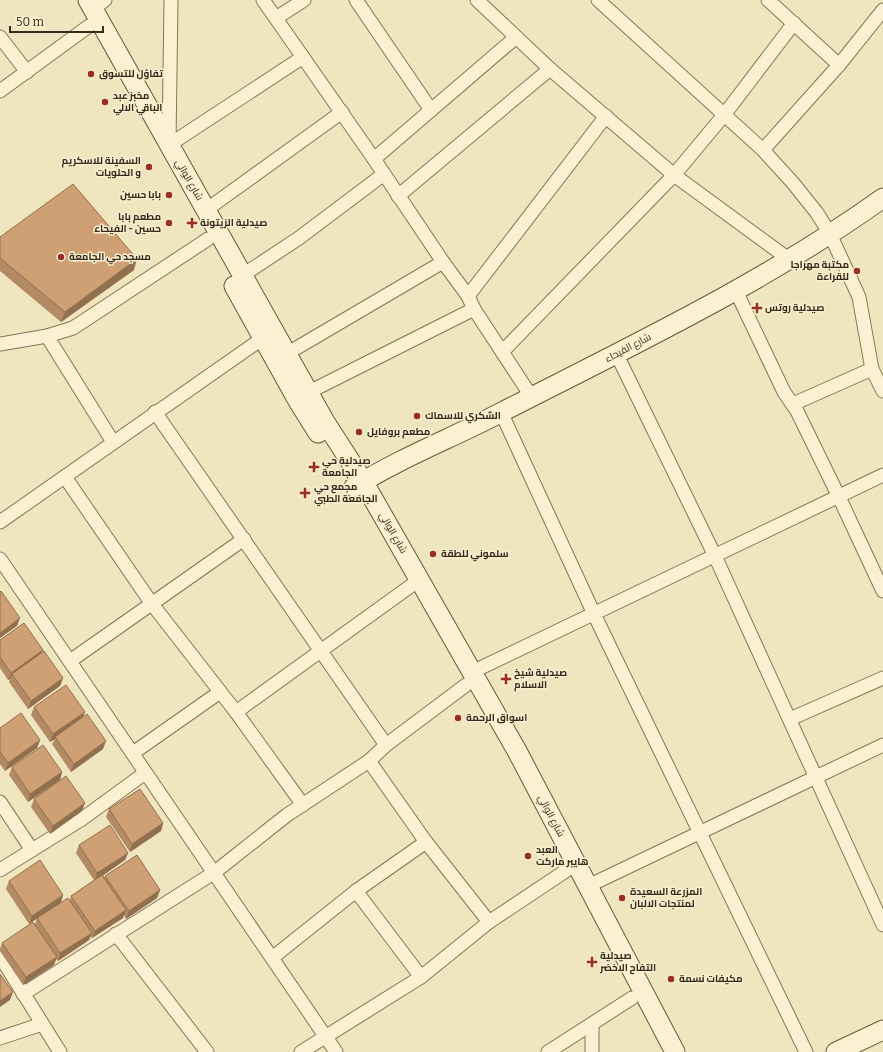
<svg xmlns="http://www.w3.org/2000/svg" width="883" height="1052" viewBox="0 0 883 1052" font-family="Bitter,Cairo,serif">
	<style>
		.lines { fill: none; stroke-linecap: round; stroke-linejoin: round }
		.street-casing { stroke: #887556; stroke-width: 15 }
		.secondary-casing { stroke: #6a563a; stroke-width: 21 }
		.street { stroke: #faf1d2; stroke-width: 13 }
		.secondary { stroke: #faf1d2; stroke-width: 19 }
		.wall { fill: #b28a63 }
		.shaded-wall { fill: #917050 }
		.building { fill: #cfa073; stroke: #917050 }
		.poi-dot { fill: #9a2d24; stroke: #f7eece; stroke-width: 1.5 }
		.labels { text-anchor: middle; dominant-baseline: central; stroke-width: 3; stroke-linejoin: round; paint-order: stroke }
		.poi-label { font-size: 10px; font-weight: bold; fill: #372b1c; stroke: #f7eece; text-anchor: start }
		.street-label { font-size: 10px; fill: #372b1c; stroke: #f7eece }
	</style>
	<rect width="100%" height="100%" fill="#efe5be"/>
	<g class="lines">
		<defs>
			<g id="street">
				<polyline points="263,0 374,159 443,262 468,296 474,309 531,396"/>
				<polyline points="356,0 431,110"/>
				<polyline points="477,0 550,69 674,175 790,260"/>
				<polyline points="598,0 763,150 793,183 817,213 830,234 859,297 872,369 883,391"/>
				<polyline points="768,0 839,65"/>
				<polyline points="93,9 105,0"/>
				<polyline points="276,18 304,0"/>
				<polyline points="0,37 27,72"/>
				<polyline points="0,91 89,26"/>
				<polyline points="169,143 171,0"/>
				<polyline points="169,145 303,57"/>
				<polyline points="763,150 839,65 883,10"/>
				<polyline points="374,159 515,38"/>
				<polyline points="398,196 550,69"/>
				<polyline points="206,210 342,112"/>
				<polyline points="243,275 299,238 384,174"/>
				<polyline points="736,291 784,392 797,411 839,497 883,591"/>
				<polyline points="468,296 606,116"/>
				<polyline points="47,336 113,442"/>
				<polyline points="0,344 47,336 73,328 208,239"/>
				<polyline points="503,351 674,175 724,115 794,23"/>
				<polyline points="288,353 443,262"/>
				<polyline points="617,355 715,556 883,925"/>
				<polyline points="309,392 474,309"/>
				<polyline points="793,404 872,369"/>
				<polyline points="155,412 386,745"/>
				<polyline points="501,412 594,614 806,1052"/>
				<polyline points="65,477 152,604 236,712 303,805"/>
				<polyline points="0,522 263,338"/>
				<polyline points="0,559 336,1052"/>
				<polyline points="70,661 244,539"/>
				<polyline points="472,672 883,475"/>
				<polyline points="236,712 412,585"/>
				<polyline points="790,719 883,678"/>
				<polyline points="133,753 220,692"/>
				<polyline points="369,761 426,842 489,922"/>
				<polyline points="0,802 32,850 0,870"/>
				<polyline points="32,850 82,819 145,773"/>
				<polyline points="588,886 883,745"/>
				<polyline points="356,891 421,977"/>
				<polyline points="116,934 207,1052"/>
				<polyline points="0,956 60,1052"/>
				<polyline points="272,958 356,891 426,842"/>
				<polyline points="23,994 215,872 287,815 369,761 386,745 466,685"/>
				<polyline points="592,1024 592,1052"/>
				<polyline points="0,1038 42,1024"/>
				<polyline points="301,1052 421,977 489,922 567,870"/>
				<polyline points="548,1052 632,998"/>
			</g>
			<g id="secondary">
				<polyline points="88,0 325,422 363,481 517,751 675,1052"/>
				<polyline points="234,286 298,401 318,433"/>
				<path d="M354,487C400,458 452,438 500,413C631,346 764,283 883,198"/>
				<polyline points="836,1052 883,1030"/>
			</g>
		</defs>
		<use href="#street" class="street-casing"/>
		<use href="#secondary" class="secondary-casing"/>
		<use href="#street" class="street"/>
		<use href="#secondary" class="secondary"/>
	</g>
	<g class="wall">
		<polygon points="0,237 134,270 61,322 0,271"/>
		<polygon points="0,640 42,653 63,678 60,686 28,709 9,682 10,679 8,680 0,668"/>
		<polygon points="34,707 83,718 103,749 71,772 52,744 55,739 50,742 31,715"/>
		<polygon points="0,728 40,740 37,748 5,771 0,764"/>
		<polygon points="12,767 62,772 60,780 28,802 9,775"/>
		<polygon points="34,799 82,811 50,834 31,807"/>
		<polygon points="109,809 163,823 161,831 130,852 106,817"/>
		<polygon points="79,845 128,853 125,860 103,875 105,878 105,876 160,890 157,898 126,919 124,915 123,918 92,938 90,936 89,940 58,961 56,959 54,965 23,985 0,951 0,949 2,943 35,924 37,918 29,924 6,889 9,881 61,903 70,900 71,896 94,880 76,853"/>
	</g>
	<g class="shaded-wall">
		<polygon points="137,259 134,270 61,322 65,312"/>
		<polygon points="20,618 17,626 0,638 0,633"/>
		<polygon points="43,650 40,658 12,674 10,679 8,680 11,673"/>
		<polygon points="63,678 60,686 28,709 31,701"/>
		<polygon points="85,712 82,720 55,737 55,739 50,742 53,734"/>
		<polygon points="40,740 37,748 5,771 8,763"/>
		<polygon points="106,741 103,749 71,772 74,764"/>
		<polygon points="62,772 60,780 28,802 30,794"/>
		<polygon points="85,803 82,811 50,834 53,826"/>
		<polygon points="163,823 161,831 130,852 132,844"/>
		<polygon points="128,853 125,860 95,881 97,873"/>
		<polygon points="160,890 157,898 126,919 129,911"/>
		<polygon points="63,895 61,903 29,924 32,916"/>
		<polygon points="126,910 123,918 92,938 95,931"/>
		<polygon points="92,933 89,940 58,961 60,953"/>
		<polygon points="57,957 54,965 23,985 26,977"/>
		<polygon points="13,992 10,1000 0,1007 0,1001"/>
	</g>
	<g class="building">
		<polygon points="73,184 137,259 65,312 0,258 0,237"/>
		<polygon points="1,591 20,618 0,633 0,592"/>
		<polygon points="24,623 43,650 11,673 0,657 0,640"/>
		<polygon points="44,651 63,678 31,701 12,674"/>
		<polygon points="66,685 85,712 53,734 34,707"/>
		<polygon points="21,713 40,740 8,763 0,752 0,728"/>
		<polygon points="87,714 106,741 74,764 55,737"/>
		<polygon points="43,745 62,772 30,794 12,767"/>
		<polygon points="66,776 85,803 53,826 34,799"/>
		<polygon points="140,789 163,823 132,844 109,809"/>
		<polygon points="110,825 128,853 97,873 79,845"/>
		<polygon points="137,855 160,890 129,911 105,876"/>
		<polygon points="40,860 63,895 32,916 9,881"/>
		<polygon points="102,875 126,910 95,931 71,896"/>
		<polygon points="68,898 92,933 60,953 37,918"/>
		<polygon points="33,922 57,957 26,977 2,943"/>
		<polygon points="0,974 13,992 0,1001"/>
	</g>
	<g class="poi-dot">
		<circle cx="91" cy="74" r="4"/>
		<circle cx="105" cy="102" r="4"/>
		<circle cx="149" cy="167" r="4"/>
		<circle cx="169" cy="195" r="4"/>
		<circle cx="169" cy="223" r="4"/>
		<path d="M190 217h4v4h4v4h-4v4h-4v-4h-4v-4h4z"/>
		<circle cx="61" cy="257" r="4"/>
		<circle cx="857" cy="271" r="4"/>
		<path d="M755 302h4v4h4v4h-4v4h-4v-4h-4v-4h4z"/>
		<circle cx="417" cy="416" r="4"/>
		<circle cx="359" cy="432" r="4"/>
		<path d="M312 461h4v4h4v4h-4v4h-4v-4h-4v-4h4z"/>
		<path d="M303 487h4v4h4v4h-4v4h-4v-4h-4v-4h4z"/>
		<circle cx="433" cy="554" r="4"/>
		<path d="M504 673h4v4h4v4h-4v4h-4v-4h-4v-4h4z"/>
		<circle cx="458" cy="718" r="4"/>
		<circle cx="528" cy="856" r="4"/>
		<circle cx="622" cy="898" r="4"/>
		<path d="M590 956h4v4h4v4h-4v4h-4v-4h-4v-4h4z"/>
		<circle cx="671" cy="979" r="4"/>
	</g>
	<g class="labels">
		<g class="poi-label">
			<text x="99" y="74">تفاؤل للتسوق</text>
			<text x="113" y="96">مخبز عبد<tspan x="113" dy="12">الباقي الالي</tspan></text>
			<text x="141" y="161" text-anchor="end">السفينة للاسكريم<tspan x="141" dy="12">و الحلويات</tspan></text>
			<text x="161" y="195" text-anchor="end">بابا حسين</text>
			<text x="161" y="217" text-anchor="end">مطعم بابا<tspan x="161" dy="12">حسين - الفيحاء</tspan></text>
			<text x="200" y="223">صيدلية الزيتونة</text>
			<text x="69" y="257">مسجد حي الجامعة</text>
			<text x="849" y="265" text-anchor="end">مكتبة مهراجا<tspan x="849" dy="12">للقراءة</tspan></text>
			<text x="765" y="308">صيدلية روتس</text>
			<text x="425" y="416">الشكري للاسماك</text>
			<text x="367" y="432">مطعم بروفايل</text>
			<text x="322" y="461">صيدلية حي<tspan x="322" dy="12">الجامعة</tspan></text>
			<text x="314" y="487">مجمع حي<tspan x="314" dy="12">الجامعة الطبي</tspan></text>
			<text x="441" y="554">سلموني للطقة</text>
			<text x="514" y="673">صيدلية شيخ<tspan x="514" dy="12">الاسلام</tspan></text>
			<text x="466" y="718">اسواق الرحمة</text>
			<text x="536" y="850">العبد<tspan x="536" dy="12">هايبر ماركت</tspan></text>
			<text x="630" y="892">المزرعة السعيدة<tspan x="630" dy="12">لمنتجات الالبان</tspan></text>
			<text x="600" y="956">صيدلية<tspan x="600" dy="12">التفاح الاخضر</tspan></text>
			<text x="679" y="979">مكيفات نسمة</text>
		</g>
		<g class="street-label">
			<text transform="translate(189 180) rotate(60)">شارع الوالي</text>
			<text transform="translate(628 348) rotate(-28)">شارع الفيحاء</text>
			<text transform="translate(393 533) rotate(60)">شارع الوالي</text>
			<text transform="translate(551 816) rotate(62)">شارع الوالي</text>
		</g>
	</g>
	<path d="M10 26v6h93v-6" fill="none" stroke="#372b1c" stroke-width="2"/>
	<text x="16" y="26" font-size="12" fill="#372b1c" stroke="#f7eece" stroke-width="3" paint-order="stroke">50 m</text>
</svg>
